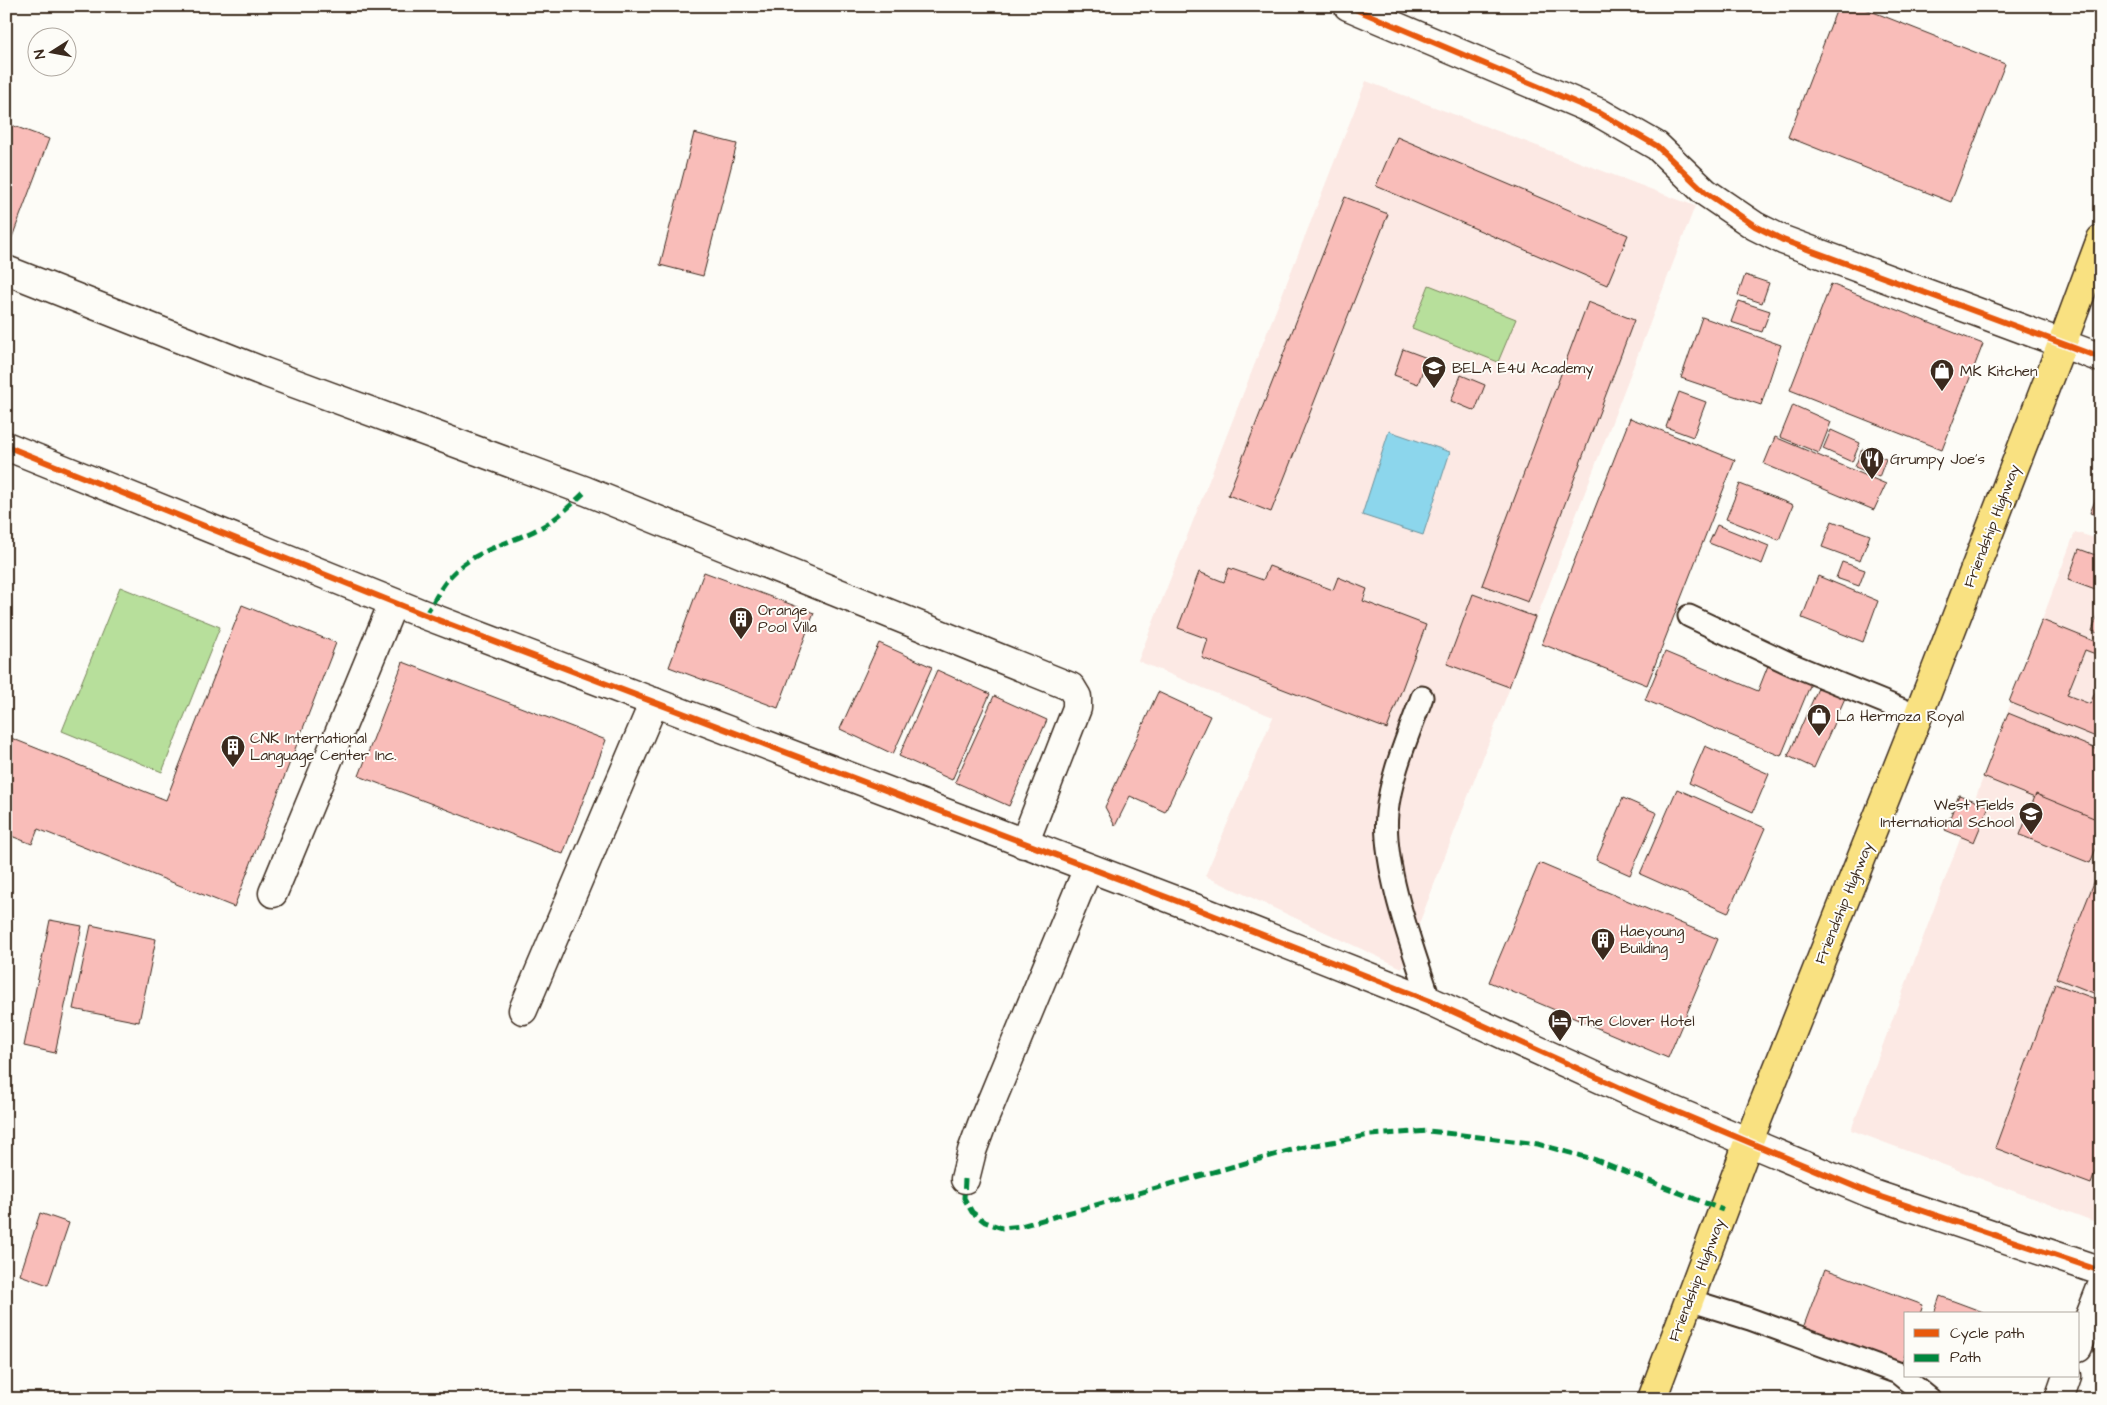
<svg xmlns="http://www.w3.org/2000/svg" width="2107" height="1405" viewBox="0 0 2107 1405" font-family="'Architects Daughter',sans-serif">
	<style>
		.built { fill: #fce9e4 }
		.green { fill: #b7df9b; stroke: #79845c }
		.water { fill: #8cd6ec; stroke: #6c919a }
		.building { fill: #f9bdb9; stroke: #3b2a1e }
		.lines { fill: none; stroke-linecap: round; stroke-linejoin: round }
		.service-casing { stroke: #3b2a1e; stroke-width: 25 }
		.minor-casing { stroke: #3b2a1e; stroke-width: 31 }
		.primary-casing { stroke: #3b2a1e; stroke-width: 31 }
		.service { stroke: #fdfcf7; stroke-width: 21 }
		.minor { stroke: #fdfcf7; stroke-width: 28 }
		.primary { stroke: #f9e181; stroke-width: 28 }
		.quiet { stroke: #00873e; stroke-width: 5; stroke-dasharray: 10 5; stroke-linecap: butt }
		.cycleway-casing { stroke: #fdfcf7; stroke-width: 9 }
		.cycleway { stroke: #e8590c; stroke-width: 6 }
		.labels { text-anchor: middle; dominant-baseline: central; stroke-width: 4; stroke-linejoin: round; paint-order: stroke }
		.poi-label { font-size: 15px; fill: #3b2a1e; stroke: #fdfcf7; text-anchor: start }
		.street-label { font-size: 15px; fill: #3b2a1e; stroke: #fdfcf7 }
	</style>
	<rect width="100%" height="100%" fill="#fdfcf7"/>
	<filter id="ink" filterUnits="userSpaceOnUse"><feTurbulence type="fractalNoise" baseFrequency=".02" numOctaves="2"/><feDisplacementMap in="SourceGraphic" scale="10" xChannelSelector="R" yChannelSelector="G"/><feConvolveMatrix kernelMatrix="1 2 1 2 8 2 1 2 1" color-interpolation-filters="sRGB"/></filter>
	<g filter="url(#ink)">
		<g class="built">
			<polygon points="1366,81 1695,206 1402,968 1205,876 1273,717 1138,661"/>
			<polygon points="2075,532 2101,540 2101,1224 1851,1130"/>
		</g>
		<g class="green">
			<polygon points="1429,285 1516,319 1498,362 1412,328"/>
			<polygon points="120,587 220,627 162,772 62,731"/>
		</g>
		<polygon class="water" points="1389,431 1450,452 1423,535 1362,515"/>
		<g class="building">
			<polygon points="1598,6 1617,6 1614,13"/>
			<polygon points="1838,6 1858,6 2005,64 1951,202 1788,137"/>
			<polygon points="6,123 49,139 11,240 6,238"/>
			<polygon points="694,133 737,144 703,276 660,265"/>
			<polygon points="1397,137 1628,235 1607,285 1376,186"/>
			<polygon points="1345,197 1388,214 1271,512 1228,495"/>
			<polygon points="1745,275 1769,283 1762,303 1738,295"/>
			<polygon points="1831,284 1983,344 1942,450 1790,390"/>
			<polygon points="1739,301 1770,311 1762,332 1731,322"/>
			<polygon points="1588,302 1634,320 1528,602 1482,585"/>
			<polygon points="1702,317 1781,345 1761,405 1681,378"/>
			<polygon points="1403,349 1427,358 1418,384 1394,375"/>
			<polygon points="1461,375 1485,385 1475,411 1451,401"/>
			<polygon points="1679,392 1706,402 1693,437 1666,427"/>
			<polygon points="1793,405 1831,422 1819,453 1780,437"/>
			<polygon points="1630,418 1735,460 1647,685 1542,644"/>
			<polygon points="1831,430 1860,443 1852,462 1823,449"/>
			<polygon points="1775,437 1886,484 1874,510 1764,464"/>
			<polygon points="1862,449 1886,459 1879,477 1855,467"/>
			<polygon points="1740,484 1793,505 1779,540 1726,519"/>
			<polygon points="2101,486 2101,517 2090,513"/>
			<polygon points="1832,521 1870,535 1860,561 1822,547"/>
			<polygon points="1717,525 1769,546 1762,564 1709,543"/>
			<polygon points="2079,549 2101,557 2101,584 2098,591 2068,580"/>
			<polygon points="1842,562 1865,570 1859,586 1836,578"/>
			<polygon points="1269,566 1333,590 1338,577 1367,589 1363,601 1426,625 1387,729 1202,658 1208,639 1178,628 1199,572 1224,582 1229,568 1263,580"/>
			<polygon points="704,572 814,613 778,708 669,667"/>
			<polygon points="1818,576 1878,601 1863,642 1802,618"/>
			<polygon points="1473,594 1535,617 1509,687 1447,664"/>
			<polygon points="242,605 336,643 234,907 38,829 32,844 6,834 6,736 166,800"/>
			<polygon points="2100,608 2101,608 2101,634 2092,631"/>
			<polygon points="2042,620 2101,644 2101,656 2085,650 2067,695 2090,704 2101,679 2101,739 2009,702"/>
			<polygon points="879,643 932,667 893,754 840,729"/>
			<polygon points="1665,652 1758,691 1771,658 1814,676 1781,756 1645,700"/>
			<polygon points="403,662 606,740 563,854 359,776"/>
			<polygon points="937,670 990,694 952,780 899,756"/>
			<polygon points="1819,686 1845,698 1814,768 1788,756"/>
			<polygon points="1158,692 1210,716 1165,812 1130,796 1115,826 1105,807"/>
			<polygon points="994,696 1047,720 1009,806 955,782"/>
			<polygon points="2008,713 2101,751 2101,825 1983,777"/>
			<polygon points="1705,746 1769,774 1753,812 1689,783"/>
			<polygon points="1677,789 1765,828 1728,913 1640,874"/>
			<polygon points="2036,794 2101,821 2101,837 2090,863 2020,835"/>
			<polygon points="1959,795 1989,806 1974,842 1945,830"/>
			<polygon points="1623,798 1657,813 1630,875 1596,860"/>
			<polygon points="1539,863 1718,939 1668,1058 1489,982"/>
			<polygon points="2101,865 2101,996 2056,978"/>
			<polygon points="50,920 82,926 55,1053 24,1046"/>
			<polygon points="91,925 156,939 139,1022 73,1009"/>
			<polygon points="2055,984 2101,1001 2101,1157 2091,1184 1995,1148"/>
			<polygon points="40,1213 69,1223 48,1285 20,1275"/>
			<polygon points="1825,1269 1923,1305 1920,1314 1906,1314 1906,1352 1901,1365 1803,1328"/>
			<polygon points="1940,1296 1983,1312 1983,1314 1934,1314"/>
		</g>
		<g class="lines">
			<defs>
				<g id="service">
					<polyline points="1689,616 1793,665 1918,716"/>
					<path d="M1422,697C1409,734 1391,773 1387,813C1382,868 1413,949 1430,1001"/>
					<polyline points="1689,1300 1750,1319 1898,1373 1930,1399"/>
				</g>
				<g id="minor">
					<polyline points="1348,6 1598,112 1657,146 1705,192 1755,226 1783,240 2101,358"/>
					<polyline points="6,270 264,372 586,491 1071,687 1077,697 1077,708 1024,844"/>
					<polyline points="6,446 425,615 1182,903 1430,1001 1627,1091 1870,1193 2101,1271"/>
					<polyline points="273,893 393,603"/>
					<polyline points="523,1010 654,702"/>
					<polyline points="965,1179 972,1151 982,1124 1088,868"/>
					<polyline points="2078,1347 2101,1288"/>
					<polyline points="2059,1399 2067,1376"/>
				</g>
				<polyline id="primary" points="1652,1399 1748,1143 1918,716 2062,344 2101,239"/>
			</defs>
			<use href="#service" class="service-casing"/>
			<use href="#minor" class="minor-casing"/>
			<use href="#primary" class="primary-casing"/>
			<use href="#service" class="service"/>
			<use href="#minor" class="minor"/>
			<use href="#primary" class="primary"/>
			<g class="quiet">
				<path d="M425,615C433,604 439,590 448,579C470,552 504,545 534,531C554,522 570,506 586,491"/>
				<polyline points="965,1179 964,1198 972,1212 985,1222 1002,1228 1021,1226 1299,1148 1370,1135 1429,1131 1538,1144 1596,1160 1723,1210"/>
			</g>
			<defs>
				<g id="cycleway">
					<polyline points="1348,6 1598,112 1657,146 1705,192 1755,226 1783,240 2101,358"/>
					<polyline points="6,446 425,615 1182,903 1430,1001 1627,1091 1870,1193 2101,1271"/>
				</g>
			</defs>
			<use href="#cycleway" class="cycleway-casing"/>
			<use href="#cycleway" class="cycleway"/>
		</g>
	</g>
	<defs>
		<symbol id="school-pin" viewBox="-11 -11 22 30"><path d="M0 17L-7.5 6A9.5 9.5 0 1 1 7.5 6Z" fill="#3b2a1e" stroke="#fdfcf7"/><path d="M0-5L7-2L0 1L-7-2ZM-4 1L0 2.5L4 1V4Q0 6-4 4Z" fill="#fff"/></symbol>
		<symbol id="shop-pin" viewBox="-11 -11 22 30"><path d="M0 17L-7.5 6A9.5 9.5 0 1 1 7.5 6Z" fill="#3b2a1e" stroke="#fdfcf7"/><path d="M-5-2.5h2.3a2.7 3.5 0 0 1 5.4 0H5L5.5 6h-11ZM-1.5-2.5h3a1.5 2.3 0 0 0-3 0Z" fill="#fff"/></symbol>
		<symbol id="restaurant-pin" viewBox="-11 -11 22 30"><path d="M0 17L-7.5 6A9.5 9.5 0 1 1 7.5 6Z" fill="#3b2a1e" stroke="#fdfcf7"/><path d="M-5-6h1v4h1v-4h1v4h1v-4h1v5L-1.5 .5V6h-2V.5L-5-1ZM5-6V6H3V1.5H1.5Q1.5-4 5-6Z" fill="#fff"/></symbol>
		<symbol id="building-pin" viewBox="-11 -11 22 30"><path d="M0 17L-7.5 6A9.5 9.5 0 1 1 7.5 6Z" fill="#3b2a1e" stroke="#fdfcf7"/><path d="M-4-6H4V6H1V3H-1V6H-4ZM-2.5-4.3h1.7v1.8h-1.7ZM.8-4.3h1.7v1.8H.8ZM-2.5-1h1.7V.8h-1.7ZM.8-1h1.7V.8H.8Z" fill="#fff"/></symbol>
		<symbol id="hotel-pin" viewBox="-11 -11 22 30"><path d="M0 17L-7.5 6A9.5 9.5 0 1 1 7.5 6Z" fill="#3b2a1e" stroke="#fdfcf7"/><path d="M-6-4.5h1.5V1H6V5H4.5V3h-9V5H-6ZM-4 0a1.8 1.8 0 1 1 3.6 0ZM.5 0V-2.5h3Q6-2.5 6 0Z" fill="#fff"/></symbol>
	</defs>
	<g fill-rule="evenodd">
		<use href="#school-pin" x="1420" y="354" width="28" height="38"/>
		<use href="#shop-pin" x="1928" y="357" width="28" height="38"/>
		<use href="#restaurant-pin" x="1858" y="445" width="28" height="38"/>
		<use href="#building-pin" x="727" y="605" width="28" height="38"/>
		<use href="#shop-pin" x="1805" y="702" width="28" height="38"/>
		<use href="#building-pin" x="219" y="733" width="28" height="38"/>
		<use href="#school-pin" x="2017" y="800" width="28" height="38"/>
		<use href="#building-pin" x="1589" y="926" width="28" height="38"/>
		<use href="#hotel-pin" x="1546" y="1007" width="28" height="38"/>
	</g>
	<g class="labels">
		<g class="poi-label">
			<text x="1452" y="368">BELA E4U Academy</text>
			<text x="1960" y="371">MK Kitchen</text>
			<text x="1890" y="459">Grumpy Joe's</text>
			<text x="758" y="610">Orange<tspan x="758" dy="17">Pool Villa</tspan></text>
			<text x="1836" y="716">La Hermoza Royal</text>
			<text x="250" y="738">CNK International<tspan x="250" dy="17">Language Center Inc.</tspan></text>
			<text x="2014" y="805" text-anchor="end">West Fields<tspan x="2014" dy="17">International School</tspan></text>
			<text x="1620" y="931">Haeyoung<tspan x="1620" dy="17">Building</tspan></text>
			<text x="1578" y="1021">The Clover Hotel</text>
		</g>
		<g class="street-label">
			<text transform="translate(1992 526) rotate(-69)">Friendship Highway</text>
			<text transform="translate(1844 903) rotate(-68)">Friendship Highway</text>
			<text transform="translate(1697 1280) rotate(-69)">Friendship Highway</text>
		</g>
	</g>
	<rect width="2107" height="1405" fill="none" stroke="#fdfcf7" stroke-width="25"/>
	<rect x="12" y="12" width="2082" height="1380" fill="none" stroke="#3b2a1e" stroke-width="2" filter="url(#ink)"/>
	<rect x="1904" y="1312" width="175" height="65" fill="#fdfcf7" stroke="#afa8a0"/>
	<rect x="1914" y="1329" width="25" height="8" fill="#e8590c" stroke="#afa8a0"/>
	<text x="1950" y="1338" font-size="15" fill="#3b2a1e">Cycle path</text>
	<rect x="1914" y="1354" width="25" height="8" fill="#00873e" stroke="#afa8a0"/>
	<text x="1950" y="1362" font-size="15" fill="#3b2a1e">Path</text>
	<g transform="translate(52 52) rotate(259)"><circle r="24" fill="#fdfcf7" stroke="#afa8a0"/>
	<path d="M0-4L9 19L0 12L-9 19Z" fill="#3b2a1e"/>
	<text y="-8" font-size="14" font-weight="bold" text-anchor="middle" fill="#3b2a1e">N</text>
	</g>
</svg>
